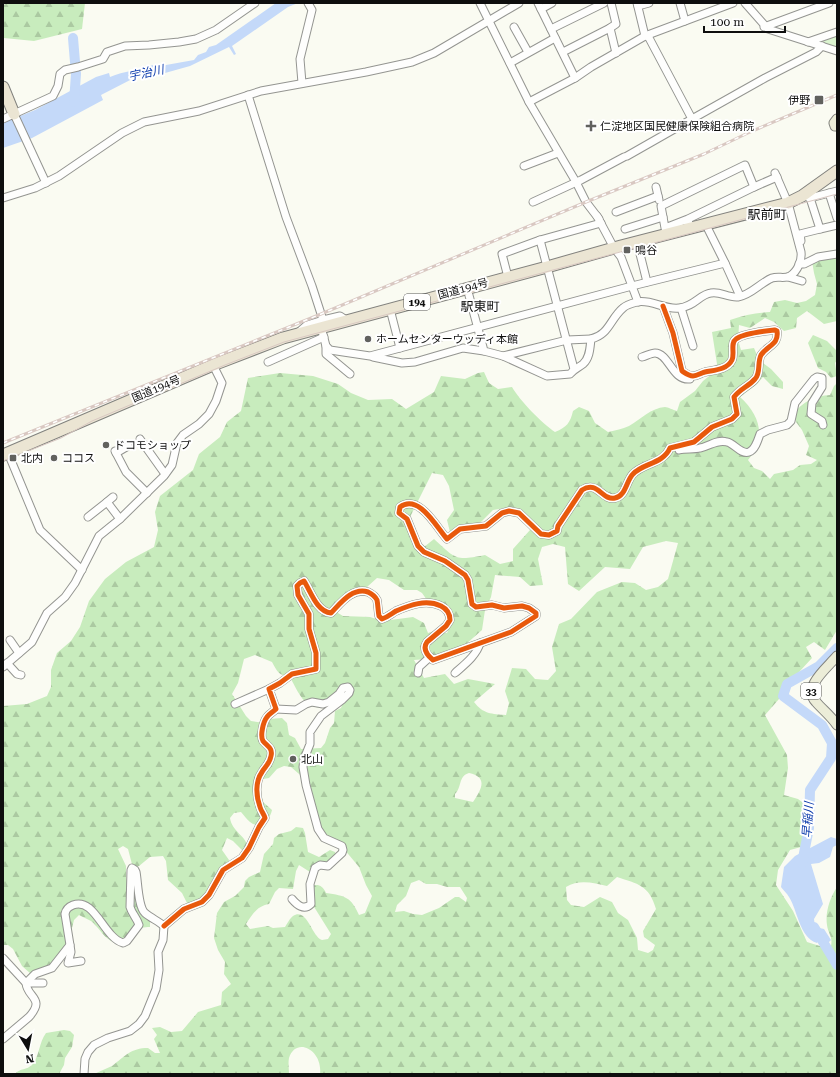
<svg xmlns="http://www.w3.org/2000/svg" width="840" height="1077" viewBox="0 0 840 1077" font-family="'Roboto Serif','Noto Sans JP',serif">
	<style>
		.forest { fill: url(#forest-firs); fill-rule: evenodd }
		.park { fill: url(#park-tufts) }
		.water { fill: #c4d9f9 }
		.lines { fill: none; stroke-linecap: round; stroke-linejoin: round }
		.river { stroke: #c4d9f9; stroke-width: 10 }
		.minor-casing { stroke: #949591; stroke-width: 9 }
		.major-casing { stroke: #82827e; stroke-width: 11 }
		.highway-casing { stroke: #82827e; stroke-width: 13 }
		.minor { stroke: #fefefd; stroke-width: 7 }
		.major { stroke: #ecedd8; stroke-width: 9 }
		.highway { stroke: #ebe5d3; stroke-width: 11 }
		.tram { stroke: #d9c8c2; stroke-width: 1 }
		.rail-casing { stroke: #d9c8c2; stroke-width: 3 }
		.rail { stroke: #fff; stroke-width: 1.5; stroke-dasharray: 4.5; stroke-linecap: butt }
		.cycleway-casing { stroke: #fff; stroke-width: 8 }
		.cycleway { stroke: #e8590c; stroke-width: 5 }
		.poi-dot { fill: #61615e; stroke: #fff; stroke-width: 1.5 }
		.labels { text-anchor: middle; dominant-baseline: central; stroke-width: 4; stroke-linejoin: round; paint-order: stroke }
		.shield { fill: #fff; stroke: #565656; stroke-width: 1 }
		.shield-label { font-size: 10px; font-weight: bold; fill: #0e0e0e }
		.poi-label { font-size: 11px; fill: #0e0e0e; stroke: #fff; text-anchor: start }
		.street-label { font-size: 11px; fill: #0e0e0e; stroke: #fff }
		.water-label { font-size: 12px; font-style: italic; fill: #0b3bac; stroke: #fff }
		.quarter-label { font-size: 13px; fill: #0e0e0e; stroke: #fff }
	</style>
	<defs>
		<pattern id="forest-firs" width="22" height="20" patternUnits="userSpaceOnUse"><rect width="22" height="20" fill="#c8ecbd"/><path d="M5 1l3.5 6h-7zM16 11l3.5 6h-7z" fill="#abc9a1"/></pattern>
		<pattern id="park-tufts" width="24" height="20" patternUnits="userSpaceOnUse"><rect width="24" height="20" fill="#dbf4d0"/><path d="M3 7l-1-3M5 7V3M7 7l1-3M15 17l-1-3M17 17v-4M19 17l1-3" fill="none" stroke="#bbd0b1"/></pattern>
	</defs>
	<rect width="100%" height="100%" fill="#fafbf2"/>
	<g class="forest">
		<polygon points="9,3 85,3 82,29 34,41 4,38 3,37 3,5"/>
		<path d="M837,257V321L824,324L807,311L797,318L796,328L784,331L774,322L765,318L750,328L739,325L738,340L741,350L754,348L759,360L771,369L783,382V389L772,386L763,377L757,384L740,397C760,415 767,438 748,460L754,468L762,471L770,479L774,474L793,470L800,465L811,464L817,460L806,455L809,446L802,430L796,422L794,413C804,401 815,396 830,395L834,386L837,383V630L825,650L814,642L806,647L812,658L800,671L793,683L765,715L787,755L788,768L784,795L798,799L806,805V816L811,831L801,847L790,850L778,870L776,885L793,911L807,942L823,947L831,946C833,936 828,934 827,925C825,912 830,898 837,887V1074H320C323,1050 296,1036 289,1058C288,1063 289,1069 289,1074H94C100,1071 106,1069 112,1066C125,1056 131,1048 148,1048L155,1053H160L154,1039L157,1035L152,1028L160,1027L171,1032L182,1031L198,1012L221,1005L222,992L231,984L224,974L225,962L218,950L214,938L217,913L224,902L235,896L244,887L245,881L249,877L260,872L264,854L273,844L274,838L279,834L291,831L296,827L303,828L305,833L308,852L319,857L330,850L335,852L337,858L329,867L310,872L299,865L296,871L293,889L279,888L275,892L269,904C257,906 253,914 246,924L250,929L268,926L273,928L285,927C287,924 290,918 293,916C305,908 311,930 317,936C317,937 321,940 322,940L328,939L331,934L306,894L307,888C316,883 322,884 326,893C346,896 351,897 359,915L365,913L372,896L366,885L359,867L339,843L323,834L306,780L291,767L284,766L277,769L269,778L263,779L259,784L263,802L272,810C270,820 260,830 250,822C246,819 244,815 241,812L234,813L230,818C232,832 246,835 248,848L242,850L233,841L227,838L222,850L229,860L228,866C212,876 211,882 204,899L188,905L182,893L168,880L166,861L163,856L150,857L139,866L133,868L128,849L123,846L118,849L126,866V878L130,890L136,901L150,914V927C136,926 129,935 121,945C102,939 103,931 91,921C87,919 83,917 79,915L74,920L65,956L31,974L22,966L13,949L8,945H3V706L27,704L47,696L51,687V670L57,653L71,641L80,627L89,601L105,579L126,562L154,547L158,530L155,512L160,496L193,470L199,454L220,437L227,422L241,411L248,378L280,373L313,376L338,384L351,393L368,400L392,399L406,409L434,392L441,376L465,379L478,373L484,372L489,383L498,389L512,387C520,401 542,423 555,432C567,427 570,423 573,411L579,407L589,411L595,423L608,432C616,430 622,429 629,426C641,419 651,408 665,407C668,407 673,410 677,411L680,402L695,391L703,381L713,373L717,364L712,332L731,328L730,320C744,315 756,313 770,312L774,302L785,300L797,303L806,301L815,295L817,284L814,273L812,261L818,259L827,260ZM432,473L443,475L449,486L454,510L447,520L450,532L475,528L493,510L505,508L527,519L530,530L513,549V561L500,564L485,555C455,561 456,559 434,539L424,547L412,544L409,519ZM666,541L678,543L668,579L658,587L646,590L635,583L622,582L597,592L571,619L559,624L552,647L556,671L548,680L535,679L526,669L512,668L505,691L509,703L506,715C492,714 483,714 474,702L495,684L468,679L454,684L445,674L424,678L414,660L440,658L456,653L482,630L485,610L491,597L495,575L520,577L530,586L543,585L538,559L542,547L553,544L565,547L568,584L579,591L605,567L630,569L643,547ZM377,578L389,580L404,590H417L422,593L429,603L445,611L452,622L447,633L434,631L428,633L424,623L413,617L383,621L370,617L343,616L338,613L340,600L349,592L367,587ZM255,655L272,662C277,671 279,676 289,676C295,685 299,698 309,705C312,707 318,707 322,708L338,699L343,703L341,708L335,711L334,723L330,728L325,743L321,748L301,749L295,738L289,735L287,723L282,718L269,719L264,723L251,721L246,716L232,694L238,683L244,659ZM469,773C488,777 482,789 473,802L455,798V794C462,788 458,776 469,773ZM617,877C638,884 649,885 656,909L643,931L644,937L655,945L653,950L648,953L638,950L637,938L628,920L618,913L612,902L600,897L584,907L571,905L567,900L566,887C579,879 594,883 607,886ZM419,880L426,884H437L447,887H460L467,898L466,902L459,897H455L439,908L422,915L413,914L404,911L395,912L397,905L406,896L411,883Z"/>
		<polygon points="813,335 827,341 837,351 837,360 835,363 837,376 831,378 826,372 818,368 808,343"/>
		<path d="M64,1030L70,1031L74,1035L72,1047L65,1058L64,1065L59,1074H15C20,1068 27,1070 32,1065C39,1058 39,1042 46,1033Z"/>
	</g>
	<polygon class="park" points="837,34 837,48 821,43 820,40"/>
	<g class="water">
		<path d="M276,3H298L288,7L232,46L236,54L234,55L229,47L190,66L165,73L136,77L101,95L103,100L32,138L3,148V123L35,110L96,77L109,73L110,77C124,71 139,70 153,65L159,68L166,65L194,60L198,55L206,52L209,47L216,45Z"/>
		<path d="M831,837L837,839V845L833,847L830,857L819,863L811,864L823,904L814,919L815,927L824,929L831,940L827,944L820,939L817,943C799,937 798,911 789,897C787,893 783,890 781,887L784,867L795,856Z"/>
	</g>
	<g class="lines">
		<g class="river">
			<polyline points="73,38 76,74 74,102"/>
			<polyline points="802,863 809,828 810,790 831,758 832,743 822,725 783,696 787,684 819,666 837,648"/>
			<polyline points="814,927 837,965"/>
		</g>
		<defs>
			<g id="minor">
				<polyline points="480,3 529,102 576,182 586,202 599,219"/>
				<polyline points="538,3 575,78"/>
				<polyline points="611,3 616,24 610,28 616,53"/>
				<polyline points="637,3 645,36 733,3"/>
				<polyline points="680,3 685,21"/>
				<polyline points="745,3 768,29 837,51"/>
				<polyline points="638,6 649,3"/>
				<polyline points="541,9 552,3"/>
				<polyline points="514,27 528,52"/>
				<polyline points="764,27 829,3"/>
				<polyline points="551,29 604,3"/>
				<polyline points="648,36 692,119 765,78 816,52 822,46"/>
				<polyline points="808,42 837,32"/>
				<polyline points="563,52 610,28"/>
				<polyline points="510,63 555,38"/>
				<polyline points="302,83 300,59 312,10 308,3"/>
				<polyline points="248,95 286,217 312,286 323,320 307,325 299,332"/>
				<polyline points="529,102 575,78 591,67 645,36"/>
				<polyline points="14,114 46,183"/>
				<polyline points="3,119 53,96 58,86 60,74 65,70 78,67 103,59 107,52 125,46 149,45 179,42 196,39 216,30 255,3"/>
				<polyline points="627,156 692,119"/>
				<polyline points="524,166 558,153"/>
				<polyline points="656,187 659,200"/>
				<polyline points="754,187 777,177"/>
				<polyline points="829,193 837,218"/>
				<polyline points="807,197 810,198 837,191"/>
				<polyline points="3,198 35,188 59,176 122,133 144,122 199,111 261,91 366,72 412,62 434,53 519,3"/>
				<polyline points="810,198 820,229 837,225"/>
				<polyline points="533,202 581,180 624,157"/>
				<polyline points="616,212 658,196"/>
				<polyline points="597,216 614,248 621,257 638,302"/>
				<polyline points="688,219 754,187 745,165 661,206 665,228 688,219 690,229"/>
				<polyline points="706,225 725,263 740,296"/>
				<polyline points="625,229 663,217"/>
				<polyline points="540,240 574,369"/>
				<polyline points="801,241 800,234 820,229"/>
				<polyline points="637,242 647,282"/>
				<polyline points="799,264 804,264 818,257 837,254"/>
				<polyline points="508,277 502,254 540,240 601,223"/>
				<polyline points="788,277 802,281"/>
				<path d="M467,288L484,351L503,356L547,376L570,374C574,369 578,368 583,364C590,358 590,347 591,339C609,335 610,319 623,308C626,305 633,303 637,302C651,299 665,310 679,308C694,307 700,294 711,293C720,291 728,298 738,297C751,295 760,283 772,278C778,276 785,279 790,276C798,271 802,260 801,252L788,203L775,173"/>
				<polyline points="681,308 693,346"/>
				<polyline points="390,309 400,348"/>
				<polyline points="323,320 340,316 346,320"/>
				<polyline points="321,327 326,346 330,350 370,356 632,286 725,263"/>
				<polyline points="326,346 326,354 350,374"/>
				<polyline points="503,356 567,340 591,339"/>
				<polyline points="373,357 402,363 415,362 463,348 484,351"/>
				<path d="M642,357C646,356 651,353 655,353C669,353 672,381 690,379"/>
				<polyline points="268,362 324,337"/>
				<polyline points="140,439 165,474"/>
				<path d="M679,450C686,448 693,450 700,448C710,446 717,439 727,442C734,443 741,455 749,452C755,450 758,440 760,434L768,430L787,425L791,421L795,403L814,379L817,377L822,378V387L812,403L811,414L822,421L823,425"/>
				<polyline points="115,451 126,472 147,493"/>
				<polyline points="8,453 40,530 82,570"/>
				<polyline points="116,453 128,446"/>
				<polyline points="107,502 113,497"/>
				<polyline points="88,517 107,502 120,519"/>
				<polyline points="10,640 19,653"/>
				<polyline points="7,663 17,674 21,675"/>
				<polyline points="3,667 32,642 47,613 65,597 75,583 99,536 120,519 164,476 172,465 177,443 183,435 199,424 209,414 216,401 222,383 213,365"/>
				<polyline points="418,673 419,667 430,657"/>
				<path d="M455,673C464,665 477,655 480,643"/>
				<polyline points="235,704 269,689"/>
				<path d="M276,709L296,710L306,704L312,702L323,704L329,702L339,694L343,688L348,687L350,690L349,693L342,700L321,716L310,732V744L304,759L303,767L306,785L318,829L324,838L342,846L343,850L342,853L328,866L320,865L315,868L310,884L311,904C304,911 297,905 292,899"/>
				<path d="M164,926L184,909L202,902L209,895L223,870L242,858L249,848L259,827L265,818C264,814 261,811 260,807C256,796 255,782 262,772C265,767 270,763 271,756C273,748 267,746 263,741C260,736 263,722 267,717C269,714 273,712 276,709L269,689L280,683L292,674L316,669V653L309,629V614L298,595L297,586L300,583L304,581C311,592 317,612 331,613C340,604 352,587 368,592C372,594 375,596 377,600C378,605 378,611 379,616L382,619C388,617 391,614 396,611C410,605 426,599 441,606C447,609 450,613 450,620L446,626L427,642C422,649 427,655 433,660L511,632L536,616V613L529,608L522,606L504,608L492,605L476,607L472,604L468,580L465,575L445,561L424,552L418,546L407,519L399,513L400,507C419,493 437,528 447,539L460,529L486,526L502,513L509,511L519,513L541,534L549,535L557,531L558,526L582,490C598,480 602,501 615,498C626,496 626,481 633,474C643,463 663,464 670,448L694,442L712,427L732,419L737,414L734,397C740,389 749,386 755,379C761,373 757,363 761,355C768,345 779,345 777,331L775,330C765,331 744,333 736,339C730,343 735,354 732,360C727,370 714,370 705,372C701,373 697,376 693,376C689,376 685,373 682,371L673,333L663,306"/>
				<polyline points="70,945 71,952 68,963 81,961"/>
				<path d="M3,958L26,983L35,974L52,968L70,945L65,914C66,909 68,907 73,905C95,897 103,937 123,943L127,941L139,925C137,918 132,914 130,907L131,870L132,868L135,870L136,872C138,882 138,907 145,913C151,918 158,921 164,926"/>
				<path d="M3,1039L29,1017C46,998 27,998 26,983H43"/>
				<polyline points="84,1074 85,1059 88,1052 94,1045 108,1038 130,1031 139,1024 145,1016 156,989 159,970 158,952 163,940 164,926"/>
			</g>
			<g id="major">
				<polyline points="837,119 834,123 835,126 837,126"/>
				<path d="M837,656C827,668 802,687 816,702C823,710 831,716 837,725"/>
			</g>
			<g id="highway">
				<polyline points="3,87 14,114"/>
				<polyline points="3,455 213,365 283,338 547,267 621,246 788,203 802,196 837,171"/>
			</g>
		</defs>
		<use href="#minor" class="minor-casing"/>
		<use href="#major" class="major-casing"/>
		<use href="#highway" class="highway-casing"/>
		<use href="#minor" class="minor"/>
		<use href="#major" class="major"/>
		<use href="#highway" class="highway"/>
		<polyline class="tram" points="3,461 61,438 92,421 225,365 284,342 837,194"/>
		<defs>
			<polyline id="rail" points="3,443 321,314 586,202 704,154 750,132 837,95"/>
		</defs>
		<use href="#rail" class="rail-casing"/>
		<use href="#rail" class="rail"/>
		<defs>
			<path id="cycleway" d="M164,926L184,909L202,902L209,895L223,870L242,858L249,848L259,827L265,818C264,814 261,811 260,807C256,796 255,782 262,772C265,767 270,763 271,756C273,748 267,746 263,741C260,736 263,722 267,717C269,714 273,712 276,709L269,689L280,683L292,674L316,669V653L309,629V614L298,595L297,586L300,583L304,581C311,592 317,612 331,613C340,604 352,587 368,592C372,594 375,596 377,600C378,605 378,611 379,616L382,619C388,617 391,614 396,611C410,605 426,599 441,606C447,609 450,613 450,620L446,626L427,642C422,649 427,655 433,660L511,632L536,616V613L529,608L522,606L504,608L492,605L476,607L472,604L468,580L465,575L445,561L424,552L418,546L407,519L399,513L400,507C419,493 437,528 447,539L460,529L486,526L502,513L509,511L519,513L541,534L549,535L557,531L558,526L582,490C598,480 602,501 615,498C626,496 626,481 633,474C643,463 663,464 670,448L694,442L712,427L732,419L737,414L734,397C740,389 749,386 755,379C761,373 757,363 761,355C768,345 779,345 777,331L775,330C765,331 744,333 736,339C730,343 735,354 732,360C727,370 714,370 705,372C701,373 697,376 693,376C689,376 685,373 682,371L673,333L663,306"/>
		</defs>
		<use href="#cycleway" class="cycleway-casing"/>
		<use href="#cycleway" class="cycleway"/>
	</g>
	<g class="poi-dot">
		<rect x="814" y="95" width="10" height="10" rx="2"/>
		<path d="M589 120h4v4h4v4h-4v4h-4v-4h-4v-4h4z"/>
		<rect x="623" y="246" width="8" height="8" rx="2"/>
		<circle cx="368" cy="339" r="4"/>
		<circle cx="106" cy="445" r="4"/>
		<rect x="9" y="454" width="8" height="8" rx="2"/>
		<circle cx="54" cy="458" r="4"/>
		<circle cx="293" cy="759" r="4"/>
	</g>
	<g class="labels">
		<g class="shield">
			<rect x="404" y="294" width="26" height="16" rx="3"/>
			<rect x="801" y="683" width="20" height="16" rx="3"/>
		</g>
		<g class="shield-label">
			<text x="417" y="302">194</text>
			<text x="811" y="691">33</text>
		</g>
		<g class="poi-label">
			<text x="810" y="100" text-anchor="end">伊野</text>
			<text x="600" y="126">仁淀地区国民健康保険組合病院</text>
			<text x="635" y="250">鳴谷</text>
			<text x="376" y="339">ホームセンターウッディ本館</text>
			<text x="114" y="445">ドコモショップ</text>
			<text x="21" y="458">北内</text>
			<text x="62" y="458">ココス</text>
			<text x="301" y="759">北山</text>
		</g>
		<g class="street-label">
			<text transform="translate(463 289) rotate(-15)">国道194号</text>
			<text transform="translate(156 389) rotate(-23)">国道194号</text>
		</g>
		<g class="water-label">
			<text transform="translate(146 73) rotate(-12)">宇治川</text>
			<text transform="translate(808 820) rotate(-86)">早稲川</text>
		</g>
		<g class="quarter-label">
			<text x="767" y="214">駅前町</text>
			<text x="480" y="306">駅東町</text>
		</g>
	</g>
	<rect width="840" height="1077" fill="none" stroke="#0e0e0e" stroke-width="8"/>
	<g transform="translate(28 1049) rotate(170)" stroke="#ffffff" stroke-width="3" paint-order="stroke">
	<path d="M0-3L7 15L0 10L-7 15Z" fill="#0e0e0e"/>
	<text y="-6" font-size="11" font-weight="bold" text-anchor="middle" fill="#0e0e0e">N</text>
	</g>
	<path d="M704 26v6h81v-6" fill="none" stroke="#0e0e0e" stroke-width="2"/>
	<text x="710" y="26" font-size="12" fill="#0e0e0e" stroke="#ffffff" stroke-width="3" paint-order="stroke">100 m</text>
</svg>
